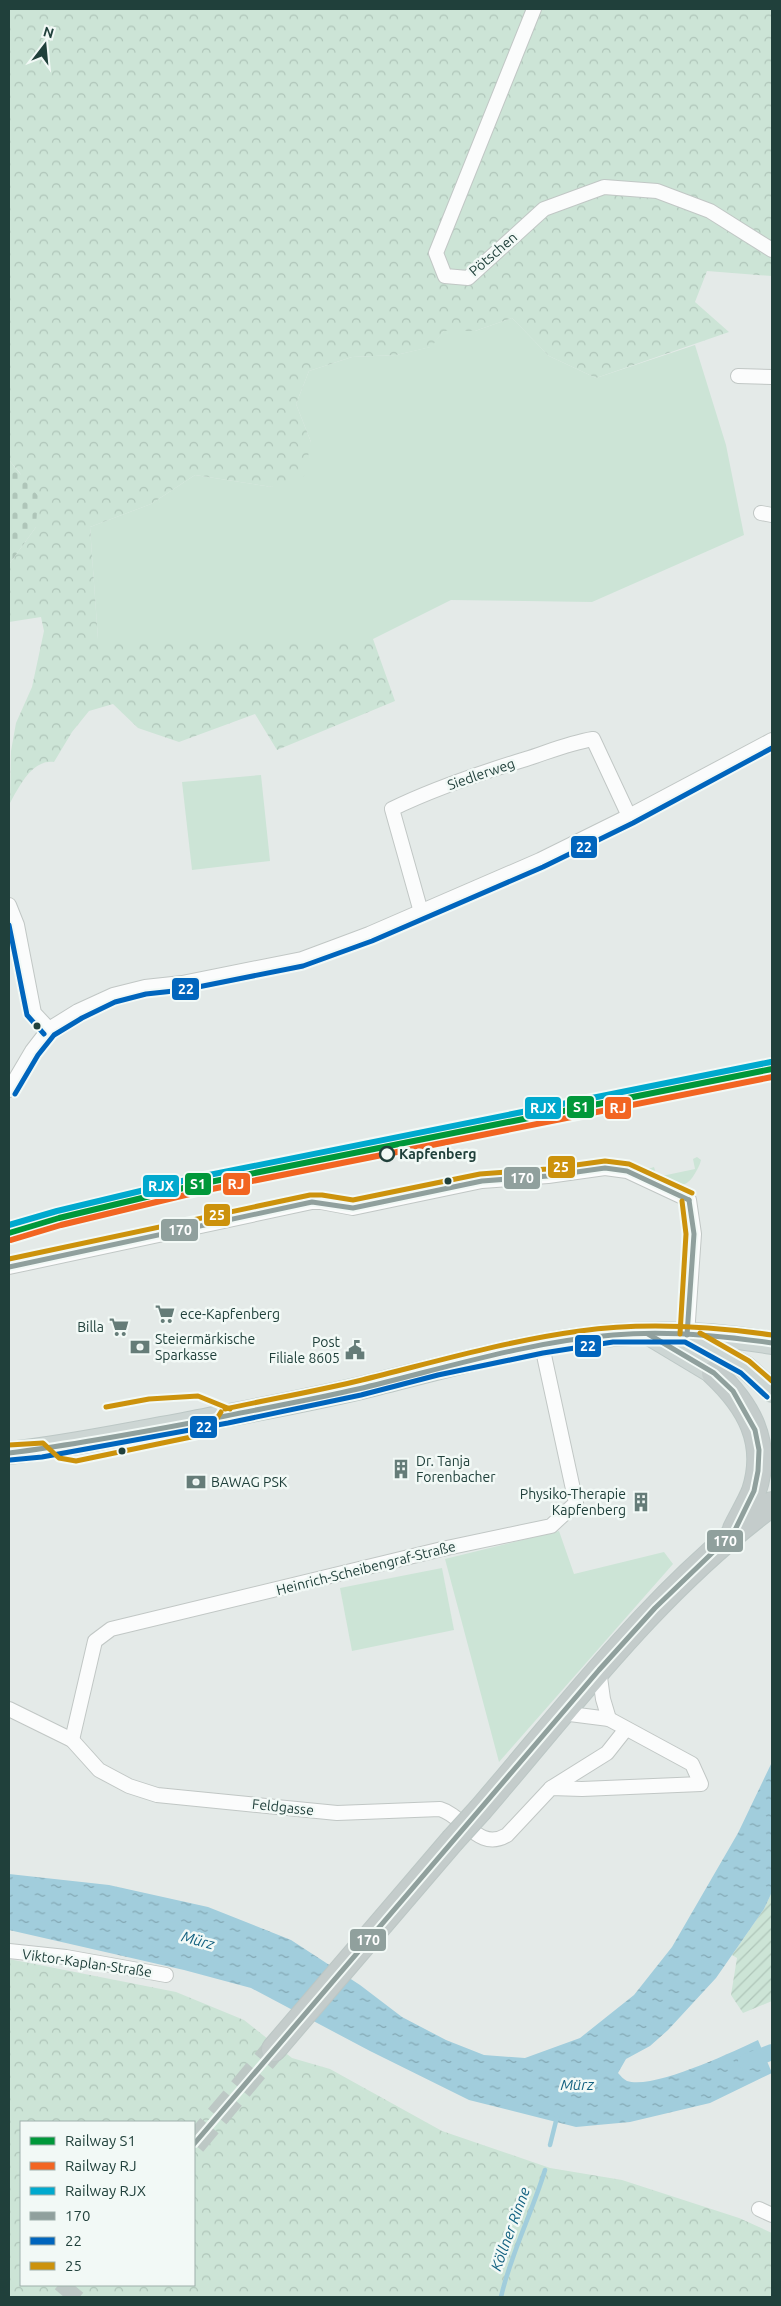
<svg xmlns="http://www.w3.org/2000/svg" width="781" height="2306" viewBox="0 0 781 2306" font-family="Ubuntu,sans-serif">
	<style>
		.green { fill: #cce4d6 }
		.forest { fill: url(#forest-crowns); fill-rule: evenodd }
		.cemetery { fill: url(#cemetery-stones) }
		.garden { fill: url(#garden-furrows) }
		.water { fill: url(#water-ripples) }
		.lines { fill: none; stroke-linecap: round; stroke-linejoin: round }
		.stream { stroke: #a1cddc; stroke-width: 4.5 }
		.canal { stroke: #a1cddc; stroke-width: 16 }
		.trunk-tunnel { stroke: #bdc8c5; stroke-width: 24; stroke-dasharray: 24 12; stroke-linecap: butt }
		.minor-casing { stroke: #c1c7c5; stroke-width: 16 }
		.primary-casing { stroke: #bcc7c5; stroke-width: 24 }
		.trunk-casing { stroke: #bcc7c5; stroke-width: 26 }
		.minor { stroke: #fbfcfc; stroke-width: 14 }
		.primary { stroke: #cdd6d4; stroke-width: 22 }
		.trunk { stroke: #c4cccb; stroke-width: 24 }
		.trunk-bridge-casing { stroke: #bcc7c5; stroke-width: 26; stroke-linecap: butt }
		.trunk-bridge { stroke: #c4cccb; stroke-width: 24 }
		.bus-1-casing { stroke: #f2f9f6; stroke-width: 9 }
		.bus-2-casing { stroke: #f2f9f6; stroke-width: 9 }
		.bus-3-casing { stroke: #f2f9f6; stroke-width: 9 }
		.bus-1 { stroke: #90a09d; stroke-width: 5 }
		.bus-2 { stroke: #0065bd; stroke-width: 5 }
		.bus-3 { stroke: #cc920c; stroke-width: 5 }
		.rail-1-casing { stroke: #f2f9f6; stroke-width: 10 }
		.rail-2-casing { stroke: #f2f9f6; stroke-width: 10 }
		.rail-3-casing { stroke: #f2f9f6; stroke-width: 10 }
		.rail-1 { stroke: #00983a; stroke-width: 6 }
		.rail-2 { stroke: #f26522; stroke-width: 6 }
		.rail-3 { stroke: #00a9ce; stroke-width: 6 }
		.bus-dot { fill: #20403b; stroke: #f2f9f6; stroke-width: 2 }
		.stop-dot { fill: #f2f9f6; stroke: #20403b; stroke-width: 2.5 }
		.labels { text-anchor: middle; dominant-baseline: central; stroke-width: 5; stroke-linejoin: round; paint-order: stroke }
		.street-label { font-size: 14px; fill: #20403b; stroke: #f2f9f6 }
		.stop-label { font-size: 14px; font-weight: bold; fill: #20403b; stroke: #f2f9f6; text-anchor: start }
		.poi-label { font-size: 14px; fill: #20403b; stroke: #f2f9f6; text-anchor: start }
		.water-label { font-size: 15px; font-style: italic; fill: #146281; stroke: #f2f9f6 }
		.line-badge { stroke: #f2f9f6; stroke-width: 2 }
		.badge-label { font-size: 14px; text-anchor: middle; font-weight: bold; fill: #fff }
	</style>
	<defs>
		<pattern id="forest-crowns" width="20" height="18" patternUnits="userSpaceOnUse" patternTransform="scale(1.25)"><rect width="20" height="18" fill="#cce4d6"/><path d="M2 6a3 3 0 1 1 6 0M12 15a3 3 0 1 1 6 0" fill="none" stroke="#afc5b9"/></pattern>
		<pattern id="cemetery-stones" width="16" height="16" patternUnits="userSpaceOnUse" patternTransform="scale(1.25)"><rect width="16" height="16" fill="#cce4d6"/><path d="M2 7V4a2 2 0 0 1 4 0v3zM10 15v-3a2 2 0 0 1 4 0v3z" fill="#afc5b9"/></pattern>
		<pattern id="garden-furrows" width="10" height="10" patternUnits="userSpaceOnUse" patternTransform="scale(1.25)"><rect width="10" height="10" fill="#cce4d6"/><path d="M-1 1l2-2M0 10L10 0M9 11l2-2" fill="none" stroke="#afc5b9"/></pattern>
		<pattern id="water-ripples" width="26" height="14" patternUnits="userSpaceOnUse" patternTransform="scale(1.25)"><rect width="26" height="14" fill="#a1cddc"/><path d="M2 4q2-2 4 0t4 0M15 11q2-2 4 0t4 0" fill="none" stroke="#83a8b4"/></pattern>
	</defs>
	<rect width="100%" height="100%" fill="#e4eae8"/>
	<g class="green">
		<polygon points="512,318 549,356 596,378 695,345 726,445 744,535 592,602 451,600 373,639 98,639 90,527 151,504 195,475 272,487 311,442 296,404 309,371 352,357 396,355 430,347 444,331 475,331"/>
		<polygon points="261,775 270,861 192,870 182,782"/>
		<path d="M697,1157L701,1160C700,1165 697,1170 694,1175C682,1195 664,1182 647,1174L648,1169L654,1167L657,1177L695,1169L693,1159Z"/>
		<polygon points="559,1531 574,1574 664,1552 673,1564 499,1762 445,1559"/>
		<polygon points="442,1568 454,1630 352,1651 340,1588"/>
	</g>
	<g class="forest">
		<path d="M9,9H772V276L707,271L695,302L729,332L596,378L549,356L512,318L475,331H444L431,347L396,355L352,357L309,371L296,404L311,442L304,476L272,487L195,475L151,504L90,527L98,639H373L395,701L277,750L255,714L179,742L138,728L113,704L89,711L72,732L54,762C32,759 19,787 10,803L11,751L16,723L32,687L44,631L41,617L9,622L10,563L36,527L20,473L9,460Z"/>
		<path d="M9,1959L176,1992L244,2020L292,2058L330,2069L442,2131L550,2168L622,2180L739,2218L772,2233V2297H9ZM21,2122H194V2285H21Z"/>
	</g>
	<polygon class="cemetery" points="9,460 38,496 36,527 10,563 9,580"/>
	<polygon class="garden" points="772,1892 772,2001 743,2013 731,1995 737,1958 732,1955 764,1909"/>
	<path class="water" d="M772,1762V1892L764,1909L716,1978L668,2030L650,2046L626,2059L618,2073C621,2076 623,2079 627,2081C653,2090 732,2052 758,2040L772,2073L710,2103L630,2122L576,2127L469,2100L370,2051L251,1988L184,1970L9,1930V1874L109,1885L208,1907L291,1940L360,1985L402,2017L446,2040L484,2055L525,2058L580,2038L634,1995L672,1947L738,1833Z"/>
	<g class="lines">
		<g class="stream">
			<polyline points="550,2145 557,2117"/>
			<path d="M501,2297C511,2253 532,2213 545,2170"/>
		</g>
		<polyline class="canal" points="746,2062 772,2052"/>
		<g class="trunk-tunnel">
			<polyline points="194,2144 274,2049"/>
			<polyline points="64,2297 74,2285"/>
		</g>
		<defs>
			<g id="minor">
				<polyline points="534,9 436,253 445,276 468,278 544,209 604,187 657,191 710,211 772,250"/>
				<polyline points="738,376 772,377"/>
				<polyline points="761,513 772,515"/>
				<polyline points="9,905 17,925 34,1013 49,1029"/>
				<path d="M421,912L392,809C435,788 480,773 526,759C548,752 569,743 593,739L629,816"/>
				<polyline points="9,1090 32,1051 49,1029 78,1011 113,995 145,987 182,983 302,959 369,934 540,860 629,816 772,740"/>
				<polyline points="9,1267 312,1202 321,1202 353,1208 482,1181 548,1176 605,1168 627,1171 689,1200 694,1234 687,1335"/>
				<polyline points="599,1670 603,1699 609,1719"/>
				<path d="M9,1709L72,1740L99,1770L129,1786L157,1795L337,1813L440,1809C464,1816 479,1852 507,1835L551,1788L582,1789L701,1784L692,1764L609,1719L562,1713"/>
				<polyline points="72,1740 95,1641 111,1629 442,1549 551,1526 576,1503 542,1346"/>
				<polyline points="551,1788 607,1753 626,1729"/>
				<polyline points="9,1951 66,1957 166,1975"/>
				<polyline points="759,2209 772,2215"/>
			</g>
			<g id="primary">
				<polyline points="649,1334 714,1373"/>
				<polyline points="690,1337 745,1367 772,1391"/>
				<path d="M9,1453C66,1447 122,1435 178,1425C239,1413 301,1402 361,1388C443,1368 529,1342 613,1335C666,1331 720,1334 772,1343"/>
			</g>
			<g id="trunk">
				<path d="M714,1373C748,1405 770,1442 754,1491C749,1504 741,1516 735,1529"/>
				<path d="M481,1809C573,1702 658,1588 772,1504"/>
				<polyline points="274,2049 452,1841"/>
			</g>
		</defs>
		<use href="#minor" class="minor-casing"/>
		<use href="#primary" class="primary-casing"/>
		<use href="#trunk" class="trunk-casing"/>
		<use href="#minor" class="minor"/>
		<use href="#primary" class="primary"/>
		<use href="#trunk" class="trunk"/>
		<defs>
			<polyline id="trunk-bridge" points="452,1841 481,1809"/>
		</defs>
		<use href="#trunk-bridge" class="trunk-bridge-casing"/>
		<use href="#trunk-bridge" class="trunk-bridge"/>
		<defs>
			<g id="bus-1">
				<polyline points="9,1267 312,1202 353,1208 482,1181 548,1176 605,1168 627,1171 689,1200"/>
				<polyline points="687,1335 694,1234 689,1200"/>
				<path d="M9,1453C74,1445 137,1433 201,1421C253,1410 306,1401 358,1389C442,1369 526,1342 613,1335C666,1330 719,1335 772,1343"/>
				<polyline points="194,2144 599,1670 655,1608 734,1532 754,1491 758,1471 759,1450 755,1430 733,1391 714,1373 648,1334"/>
			</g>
			<g id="bus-2">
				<polyline points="9,925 27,1015 44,1034"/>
				<polyline points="15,1094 38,1055 54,1035 82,1018 115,1002 146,994 183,990 303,966 372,941 543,867 633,823 772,748"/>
				<polyline points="10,1460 42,1457 228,1423 361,1395 438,1375 543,1353 613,1342 685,1342 741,1373 767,1397"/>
			</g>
			<g id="bus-3">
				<polyline points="9,1259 310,1195 322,1195 353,1200 480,1174 547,1169 605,1161 629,1164 692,1193"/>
				<polyline points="700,1333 749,1361 772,1381"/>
				<polyline points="680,1334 686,1234 682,1201"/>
				<polyline points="106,1407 149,1399 198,1396 230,1409"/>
				<path d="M225,1409C271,1399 317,1391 362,1380C435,1362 506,1341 580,1331C644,1322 709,1326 772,1335"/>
				<polyline points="9,1445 43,1443 59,1458 76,1461 196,1436 211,1428 221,1412"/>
			</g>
		</defs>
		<use href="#bus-1" class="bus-1-casing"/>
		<use href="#bus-2" class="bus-2-casing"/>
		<use href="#bus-3" class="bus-3-casing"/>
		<use href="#bus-1" class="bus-1"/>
		<use href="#bus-2" class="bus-2"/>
		<use href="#bus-3" class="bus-3"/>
		<defs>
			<polyline id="rail-1" points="9,1233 59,1218 200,1184 772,1069"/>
			<polyline id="rail-2" points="11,1240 61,1225 202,1191 772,1077"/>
			<polyline id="rail-3" points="9,1225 57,1211 199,1177 771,1062"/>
		</defs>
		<use href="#rail-1" class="rail-1-casing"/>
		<use href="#rail-2" class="rail-2-casing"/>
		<use href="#rail-3" class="rail-3-casing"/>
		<use href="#rail-1" class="rail-1"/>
		<use href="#rail-2" class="rail-2"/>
		<use href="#rail-3" class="rail-3"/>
	</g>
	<defs>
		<symbol id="supermarket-bare" viewBox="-9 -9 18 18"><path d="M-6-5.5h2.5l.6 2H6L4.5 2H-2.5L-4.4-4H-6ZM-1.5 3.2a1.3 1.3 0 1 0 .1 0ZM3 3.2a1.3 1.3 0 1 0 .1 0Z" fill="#657c78" stroke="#f2f9f6" stroke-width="2.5" paint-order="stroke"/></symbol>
		<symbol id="bank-bare" viewBox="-9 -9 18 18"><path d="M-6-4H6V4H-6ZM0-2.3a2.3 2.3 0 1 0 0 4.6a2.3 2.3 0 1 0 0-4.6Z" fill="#657c78" stroke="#f2f9f6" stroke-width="2.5" paint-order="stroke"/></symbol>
		<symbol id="civic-bare" viewBox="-9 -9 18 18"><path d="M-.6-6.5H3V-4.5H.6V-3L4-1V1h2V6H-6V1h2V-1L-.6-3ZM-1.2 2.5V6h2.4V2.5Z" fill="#657c78" stroke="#f2f9f6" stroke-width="2.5" paint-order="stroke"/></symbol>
		<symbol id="building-bare" viewBox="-9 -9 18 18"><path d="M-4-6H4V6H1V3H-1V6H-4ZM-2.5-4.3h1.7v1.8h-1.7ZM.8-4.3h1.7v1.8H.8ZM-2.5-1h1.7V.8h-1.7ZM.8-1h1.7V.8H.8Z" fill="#657c78" stroke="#f2f9f6" stroke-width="2.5" paint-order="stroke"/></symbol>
	</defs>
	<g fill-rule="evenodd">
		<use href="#supermarket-bare" x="151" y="1300" width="28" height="28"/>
		<use href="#supermarket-bare" x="105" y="1313" width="28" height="28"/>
		<use href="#bank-bare" x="126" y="1333" width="28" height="28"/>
		<use href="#civic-bare" x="341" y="1336" width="28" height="28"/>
		<use href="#building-bare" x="387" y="1455" width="28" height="28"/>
		<use href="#bank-bare" x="182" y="1468" width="28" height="28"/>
		<use href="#building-bare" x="627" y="1488" width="28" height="28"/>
	</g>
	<g class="bus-dot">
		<circle cx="37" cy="1026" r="4.5"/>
		<circle cx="448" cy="1181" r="4.5"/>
		<circle cx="122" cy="1451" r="4.5"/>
	</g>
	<circle class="stop-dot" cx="387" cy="1154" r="7"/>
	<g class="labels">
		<g class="street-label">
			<text transform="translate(493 254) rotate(-41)">Pötschen</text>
			<text transform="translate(481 774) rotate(-19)">Siedlerweg</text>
			<text transform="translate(366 1568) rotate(-14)">Heinrich-Scheibengraf-Straße</text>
			<text transform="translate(283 1807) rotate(6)">Feldgasse</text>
			<text transform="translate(87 1963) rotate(8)">Viktor-Kaplan-Straße</text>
		</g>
		<g class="stop-label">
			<text x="399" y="1154">Kapfenberg</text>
		</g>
		<g class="poi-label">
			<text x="180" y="1314">ece-Kapfenberg</text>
			<text x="104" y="1327" text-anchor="end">Billa</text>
			<text x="155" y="1339">Steiermärkische<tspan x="155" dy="16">Sparkasse</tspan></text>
			<text x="340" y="1342" text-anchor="end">Post<tspan x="340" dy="16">Filiale 8605</tspan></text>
			<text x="416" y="1461">Dr. Tanja<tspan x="416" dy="16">Forenbacher</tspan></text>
			<text x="211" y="1482">BAWAG PSK</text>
			<text x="626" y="1494" text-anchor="end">Physiko-Therapie<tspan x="626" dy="16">Kapfenberg</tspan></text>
		</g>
		<g class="water-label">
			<text transform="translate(198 1940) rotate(15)">Mürz</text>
			<text x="577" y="2084">Mürz</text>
			<text transform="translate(510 2229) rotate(-70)">Köllner Rinne</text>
		</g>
	</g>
	<g class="line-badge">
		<rect x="570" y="835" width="28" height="24" rx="5" fill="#0065bd"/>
		<rect x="171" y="977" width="29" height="24" rx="5" fill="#0065bd"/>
		<rect x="566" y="1095" width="29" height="24" rx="5" fill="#00983a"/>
		<rect x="524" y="1096" width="38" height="24" rx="5" fill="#00a9ce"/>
		<rect x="604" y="1096" width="28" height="24" rx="5" fill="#f26522"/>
		<rect x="547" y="1155" width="29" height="24" rx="5" fill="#cc920c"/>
		<rect x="503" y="1166" width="38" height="24" rx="5" fill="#90a09d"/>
		<rect x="222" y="1172" width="29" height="24" rx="5" fill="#f26522"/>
		<rect x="184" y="1172" width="28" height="24" rx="5" fill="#00983a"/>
		<rect x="142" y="1174" width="38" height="24" rx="5" fill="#00a9ce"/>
		<rect x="203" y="1203" width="28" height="24" rx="5" fill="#cc920c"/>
		<rect x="160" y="1218" width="39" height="24" rx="5" fill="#90a09d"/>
		<rect x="574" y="1334" width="28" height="24" rx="5" fill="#0065bd"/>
		<rect x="189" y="1415" width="29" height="24" rx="5" fill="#0065bd"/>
		<rect x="706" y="1529" width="38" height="24" rx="5" fill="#90a09d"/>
		<rect x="349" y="1928" width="38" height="24" rx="5" fill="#90a09d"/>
	</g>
	<g class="badge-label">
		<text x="584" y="852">22</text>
		<text x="186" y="994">22</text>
		<text x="581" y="1112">S1</text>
		<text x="543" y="1113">RJX</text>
		<text x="618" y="1113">RJ</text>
		<text x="561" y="1172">25</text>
		<text x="522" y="1183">170</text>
		<text x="236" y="1189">RJ</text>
		<text x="198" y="1189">S1</text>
		<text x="161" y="1191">RJX</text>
		<text x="217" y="1220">25</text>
		<text x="180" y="1235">170</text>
		<text x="588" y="1351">22</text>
		<text x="204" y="1432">22</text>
		<text x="725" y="1546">170</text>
		<text x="368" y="1945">170</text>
	</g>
	<rect width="781" height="2306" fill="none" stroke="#20403b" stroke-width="20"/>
	<rect x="20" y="2121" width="175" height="165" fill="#f2f9f6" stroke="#9eafab"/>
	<rect x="30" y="2137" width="25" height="8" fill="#00983a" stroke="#9eafab"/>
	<text x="65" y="2146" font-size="15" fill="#20403b">Railway S1</text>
	<rect x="30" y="2162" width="25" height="8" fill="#f26522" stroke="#9eafab"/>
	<text x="65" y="2171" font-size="15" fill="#20403b">Railway RJ</text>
	<rect x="30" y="2187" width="25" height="8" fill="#00a9ce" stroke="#9eafab"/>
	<text x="65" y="2196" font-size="15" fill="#20403b">Railway RJX</text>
	<rect x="30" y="2212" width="25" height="8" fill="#90a09d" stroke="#9eafab"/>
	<text x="65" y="2221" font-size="15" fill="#20403b">170</text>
	<rect x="30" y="2237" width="25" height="8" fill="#0065bd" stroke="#9eafab"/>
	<text x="65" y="2246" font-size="15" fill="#20403b">22</text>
	<rect x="30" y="2262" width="25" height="8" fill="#cc920c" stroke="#9eafab"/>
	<text x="65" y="2271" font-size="15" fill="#20403b">25</text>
	<g transform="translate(45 45) rotate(16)" stroke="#f2f9f6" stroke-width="4" paint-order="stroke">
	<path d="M0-4L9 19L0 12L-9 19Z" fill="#20403b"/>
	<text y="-8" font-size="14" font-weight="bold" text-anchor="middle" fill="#20403b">N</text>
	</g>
</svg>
